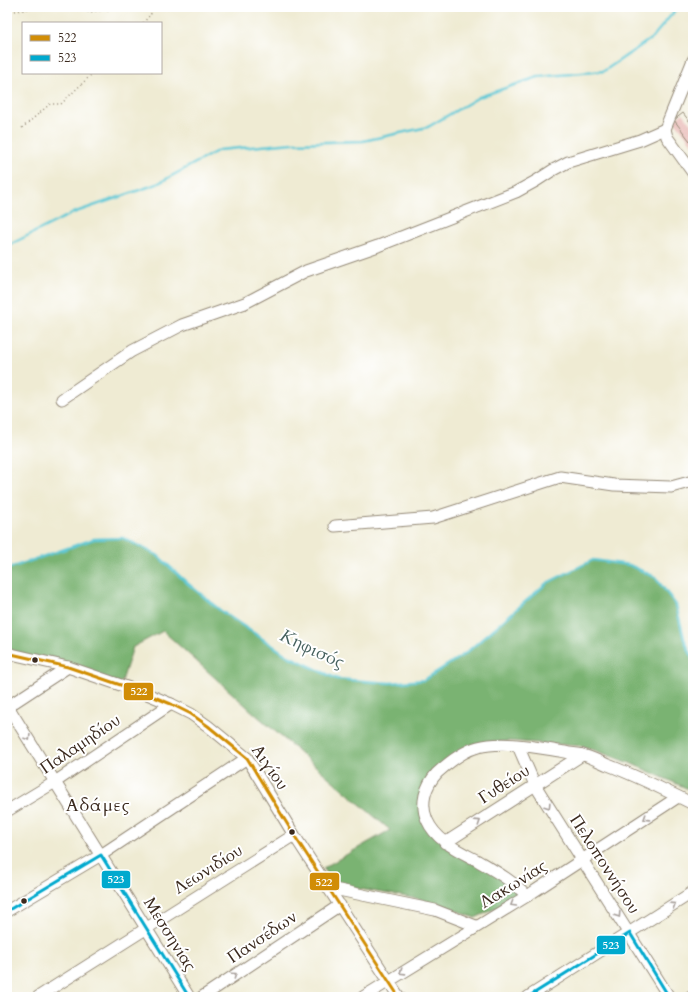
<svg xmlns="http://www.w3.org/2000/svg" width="700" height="1004" viewBox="0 0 700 1004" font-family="Cardo,serif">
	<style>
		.forest { fill: #7ab372; stroke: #5a6e48 }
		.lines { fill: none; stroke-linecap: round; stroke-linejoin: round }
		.stream { stroke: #5ec9d7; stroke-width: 2.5 }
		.building { fill: #e2a49f }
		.minor-casing { stroke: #958a78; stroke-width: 13 }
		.path { stroke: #958a78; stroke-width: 1.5; stroke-dasharray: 1 3; stroke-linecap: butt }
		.minor { stroke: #fff; stroke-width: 11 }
		.bus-1-casing { stroke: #fff; stroke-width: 6 }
		.bus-2-casing { stroke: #fff; stroke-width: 6 }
		.bus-1 { stroke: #d18d06; stroke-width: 3 }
		.bus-2 { stroke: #00a9ce; stroke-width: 3 }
		.oneway { stroke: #a79f9a }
		.bus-dot { fill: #3b2a1e; stroke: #fff; stroke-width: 1.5 }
		.labels { text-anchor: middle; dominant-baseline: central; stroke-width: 4; stroke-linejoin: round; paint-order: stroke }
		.street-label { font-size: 17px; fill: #3b2a1e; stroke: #fff }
		.water-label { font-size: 18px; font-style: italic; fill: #47625f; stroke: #fff }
		.neighbourhood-label { font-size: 18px; letter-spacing: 1px; fill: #3b2a1e; stroke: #fff }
		.line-badge { stroke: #fff; stroke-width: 1.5 }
		.badge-label { font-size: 11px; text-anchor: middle; font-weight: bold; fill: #fff }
	</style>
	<rect width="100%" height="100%" fill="#fff"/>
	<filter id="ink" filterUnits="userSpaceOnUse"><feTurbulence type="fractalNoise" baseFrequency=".025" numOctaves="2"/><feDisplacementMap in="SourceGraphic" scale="8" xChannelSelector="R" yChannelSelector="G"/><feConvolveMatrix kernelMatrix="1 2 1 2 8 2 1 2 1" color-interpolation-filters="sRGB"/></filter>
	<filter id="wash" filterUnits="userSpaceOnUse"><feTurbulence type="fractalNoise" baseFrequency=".012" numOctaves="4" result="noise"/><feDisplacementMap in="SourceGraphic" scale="16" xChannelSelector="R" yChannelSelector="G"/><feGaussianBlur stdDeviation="0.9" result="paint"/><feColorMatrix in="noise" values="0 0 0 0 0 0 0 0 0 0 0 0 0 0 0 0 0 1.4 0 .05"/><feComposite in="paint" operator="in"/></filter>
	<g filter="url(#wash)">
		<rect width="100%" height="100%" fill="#efebd3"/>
		<polygon class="forest" points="123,538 157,555 186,582 221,611 288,656 337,679 390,683 424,680 466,653 547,583 593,560 629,565 655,577 676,605 684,639 693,659 693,791 630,763 583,746 508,741 477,745 426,782 422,821 508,883 523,896 475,918 455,910 419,899 336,885 323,868 390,830 255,714 163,631 133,647 121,684 7,652 7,569 94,539"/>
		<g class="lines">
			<g class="stream">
				<polyline points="7,246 73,213 157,184 219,150 293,143 363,141 428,127 479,97 538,77 604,71 652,38 678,7"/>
				<polyline points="7,569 94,539 123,538 157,555 186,582 221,611 288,656 337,679 390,683 424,680 466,653 547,583 593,560 629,565 655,577 676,605 684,639 693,659"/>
			</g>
		</g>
		<g id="blocks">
			<polygon class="building" points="683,113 693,126 693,145 674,120"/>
		</g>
	</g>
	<g filter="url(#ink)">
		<use href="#blocks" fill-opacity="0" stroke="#958a78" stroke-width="1"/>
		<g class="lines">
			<defs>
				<g id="minor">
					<polyline points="693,60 665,129 667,137 693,173"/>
					<polyline points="62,399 132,351 182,325 245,303 306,271 378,246 516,192 536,181 553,170 568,162 640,140 665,129"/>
					<polyline points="335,526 433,518 560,477 614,485 671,487 693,481"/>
					<polyline points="7,653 68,667 147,694 171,704 191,714 208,726 247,758 294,835 399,997"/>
					<polyline points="7,705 189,997"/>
					<polyline points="7,707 68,667"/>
					<polyline points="518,746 535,785 669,997"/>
					<polyline points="7,811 55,782 171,704"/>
					<polyline points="445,843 582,755"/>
					<polyline points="329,888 435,910 476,926"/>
					<path d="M527,896C513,881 495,871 478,861C459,851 436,841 427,820C420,804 425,786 437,773C448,763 463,751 478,747C504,740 539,748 565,752C571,754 577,753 583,755C591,757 600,762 608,765C637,776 665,790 693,804"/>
					<polyline points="7,911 101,855 247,758"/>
					<polyline points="38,997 294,835"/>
					<polyline points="202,997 340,905"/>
					<polyline points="363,997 527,896 678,797"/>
					<polyline points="528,997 693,892"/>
					<polyline points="691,997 693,996"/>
				</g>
			</defs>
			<use href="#minor" class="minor-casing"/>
			<g class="path">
				<polyline points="72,7 89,12 130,7"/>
				<polyline points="7,12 44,7"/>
				<polyline points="143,23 151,14 145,7"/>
				<polyline points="22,128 50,104 61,104 93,73"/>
			</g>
			<use href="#minor" class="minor"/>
			<defs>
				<polyline id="bus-1" points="7,653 68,667 147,694 171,704 191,714 208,726 247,758 294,835 399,997"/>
				<g id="bus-2">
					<polyline points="7,911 101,855 189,997"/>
					<polyline points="528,997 630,933 669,997"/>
				</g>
			</defs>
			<use href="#bus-1" class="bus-1-casing"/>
			<use href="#bus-2" class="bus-2-casing"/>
			<use href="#bus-1" class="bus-1"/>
			<use href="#bus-2" class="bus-2"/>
		</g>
		<defs><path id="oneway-chevron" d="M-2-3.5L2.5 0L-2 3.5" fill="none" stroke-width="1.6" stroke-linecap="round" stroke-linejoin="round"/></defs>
		<g class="oneway">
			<use href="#oneway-chevron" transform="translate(28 738) rotate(58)"/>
			<use href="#oneway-chevron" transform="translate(548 806) rotate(57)"/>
			<use href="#oneway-chevron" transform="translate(646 818) rotate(147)"/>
			<use href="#oneway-chevron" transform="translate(478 822) rotate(-33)"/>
			<use href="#oneway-chevron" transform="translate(513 904) rotate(149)"/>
			<use href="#oneway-chevron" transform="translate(673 905) rotate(-33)"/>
			<use href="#oneway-chevron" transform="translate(618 915) rotate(57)"/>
			<use href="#oneway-chevron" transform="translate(402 972) rotate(148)"/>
			<use href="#oneway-chevron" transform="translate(234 975) rotate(-34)"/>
		</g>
	</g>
	<g class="bus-dot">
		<circle cx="35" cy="660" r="3.5"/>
		<circle cx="292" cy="832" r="3.5"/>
		<circle cx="24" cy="901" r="3.5"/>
	</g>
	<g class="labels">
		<g class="street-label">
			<text transform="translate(80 744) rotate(-34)">Παλαμηδίου</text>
			<text transform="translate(270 767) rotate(55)">Αιγίου</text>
			<text transform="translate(504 784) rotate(-33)">Γυθείου</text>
			<text transform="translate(605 864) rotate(57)">Πελοποννήσου</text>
			<text transform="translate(208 869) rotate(-32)">Λεωνιδίου</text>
			<text transform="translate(513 884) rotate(-32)">Λακωνίας</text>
			<text transform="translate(170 934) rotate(58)">Μεσσηνίας</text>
			<text transform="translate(262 937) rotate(-34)">Πανσέδων</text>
		</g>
		<g class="water-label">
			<text transform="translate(312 649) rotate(25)">Κηφισός</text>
		</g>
		<g class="neighbourhood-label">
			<text x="98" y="805">Αδάμες</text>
		</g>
	</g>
	<g class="line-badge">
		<rect x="123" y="682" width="31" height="19" rx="4" fill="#d18d06"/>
		<rect x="101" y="870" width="30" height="19" rx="4" fill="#00a9ce"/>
		<rect x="309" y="872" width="31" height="19" rx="4" fill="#d18d06"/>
		<rect x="596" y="935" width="30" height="20" rx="4" fill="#00a9ce"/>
	</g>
	<g class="badge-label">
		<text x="139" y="695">522</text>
		<text x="116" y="883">523</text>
		<text x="324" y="886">522</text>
		<text x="611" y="949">523</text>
	</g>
	<rect width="700" height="1004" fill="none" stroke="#fff" stroke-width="24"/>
	<rect x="22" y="22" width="140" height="52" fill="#ffffff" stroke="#b1aaa5"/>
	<rect x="30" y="35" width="20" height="6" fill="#d18d06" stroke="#b1aaa5"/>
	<text x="58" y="42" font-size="12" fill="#3b2a1e">522</text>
	<rect x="30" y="55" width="20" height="6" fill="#00a9ce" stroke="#b1aaa5"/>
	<text x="58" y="62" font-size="12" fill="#3b2a1e">523</text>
</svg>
